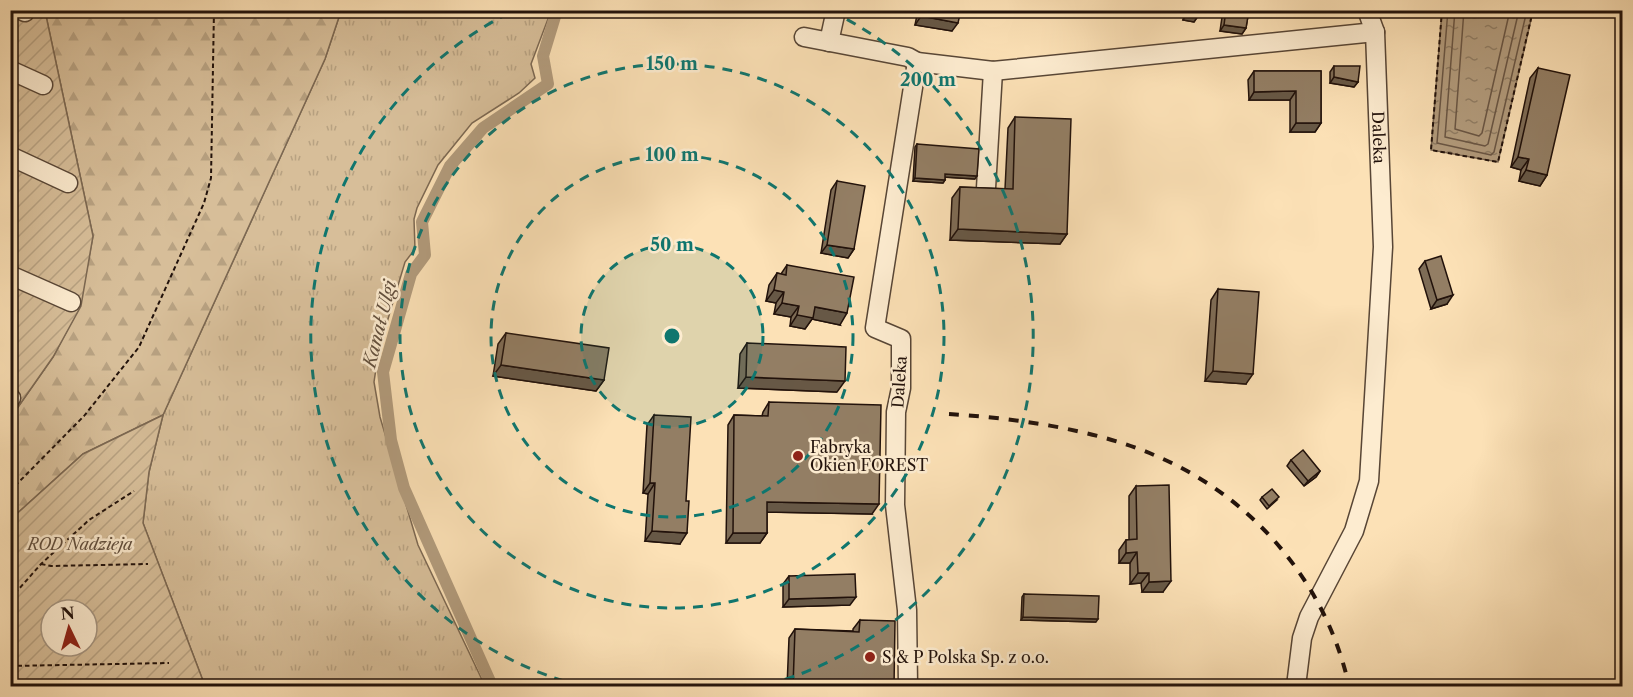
<svg xmlns="http://www.w3.org/2000/svg" width="1633" height="697" viewBox="0 0 1633 697" font-family="'Libre Caslon Text',serif">
	<style>
		.grass { fill: url(#grass-tufts); stroke: #7c6852; stroke-width: 1.5 }
		.forest { fill: url(#forest-firs); stroke: #7c6852; stroke-width: 1.5 }
		.garden { fill: url(#garden-furrows); stroke: #7c6852; stroke-width: 1.5; fill-rule: evenodd }
		.water { fill: url(#water-ripples); stroke: #78644f; stroke-width: 1.5 }
		.lines { fill: none; stroke-linecap: round; stroke-linejoin: round }
		.shore { stroke: #6a5644; stroke-width: 1.5 }
		.canal { stroke: #b29b7c; stroke-width: 12 }
		.minor-casing { stroke: #584636; stroke-width: 21 }
		.path { stroke: #22120b; stroke-width: 2; stroke-dasharray: 4.5 3; stroke-linecap: butt }
		.minor { stroke: #fdecd0; stroke-width: 18 }
		.rail { stroke: #22120b; stroke-width: 4; stroke-dasharray: 10 10; stroke-linecap: butt }
		.wall { fill: #7e6c56; stroke: #22120b; stroke-width: 1.5 }
		.shaded-wall { fill: #675846; stroke: #22120b; stroke-width: 1.5 }
		.building { fill: #937e64; stroke: #22120b; stroke-width: 1.5 }
		.ring { fill: none; stroke: #0f766e; stroke-width: 3; stroke-dasharray: 10 8 }
		.poi-dot { fill: #8f2418; stroke: #fdecd0; stroke-width: 2 }
		.labels { text-anchor: middle; dominant-baseline: central; stroke-width: 5; stroke-linejoin: round; paint-order: stroke }
		.street-label { font-size: 16px; fill: #22120b; stroke: #fdecd0 }
		.poi-label { font-size: 16px; fill: #22120b; stroke: #fdecd0; text-anchor: start }
		.park-label { font-size: 16px; font-style: italic; fill: #614e3d; stroke: #fdecd0 }
		.water-label { font-size: 18px; font-style: italic; fill: #63503e; stroke: #fdecd0 }
		.centre { fill: #0f766e; stroke: #fdecd0; stroke-width: 3 }
		.ring-label { font-size: 18px; text-anchor: middle; font-weight: bold; fill: #0f766e; stroke: #fdecd0; stroke-width: 5; stroke-linejoin: round; paint-order: stroke }
	</style>
	<defs>
		<pattern id="grass-tufts" width="24" height="20" patternUnits="userSpaceOnUse" patternTransform="scale(1.5)"><rect width="24" height="20" fill="#d7be99"/><path d="M3 7l-1-3M5 7V3M7 7l1-3M15 17l-1-3M17 17v-4M19 17l1-3" fill="none" stroke="#b8a282"/></pattern>
		<pattern id="forest-firs" width="22" height="20" patternUnits="userSpaceOnUse" patternTransform="scale(1.5)"><rect width="22" height="20" fill="#d7be99"/><path d="M5 1l3.5 6h-7zM16 11l3.5 6h-7z" fill="#b8a282"/></pattern>
		<pattern id="garden-furrows" width="10" height="10" patternUnits="userSpaceOnUse" patternTransform="scale(1.5)"><rect width="10" height="10" fill="#d7be99"/><path d="M-1 1l2-2M0 10L10 0M9 11l2-2" fill="none" stroke="#b8a282"/></pattern>
		<pattern id="water-ripples" width="26" height="14" patternUnits="userSpaceOnUse" patternTransform="scale(1.5)"><rect width="26" height="14" fill="#b29b7c"/><path d="M2 4q2-2 4 0t4 0M15 11q2-2 4 0t4 0" fill="none" stroke="#907d64"/></pattern>
	</defs>
	<rect width="100%" height="100%" fill="#fce1b6"/>
	<filter id="stains"><feTurbulence type="fractalNoise" baseFrequency=".00333" numOctaves="4"/><feColorMatrix values="0 0 0 0 .2 0 0 0 0 .09 0 0 0 0 .02 0 0 0 .5 -.17"/></filter>
	<radialGradient id="worn" r=".72"><stop offset=".6" stop-color="#630" stop-opacity="0"/><stop offset="1" stop-color="#630" stop-opacity=".3"/></radialGradient>
	<polygon class="grass" points="341,11 551,11 531,64 535,78 519,93 472,123 438,165 417,208 414,219 415,249 405,262 379,349 374,382 380,417 418,545 485,686 205,686 143,523 149,472 163,415 325,59"/>
	<polygon class="forest" points="45,11 341,11 325,59 163,415 83,454 11,519 11,417 53,357 80,306 93,236"/>
	<g class="garden">
		<polygon points="11,11 45,11 93,236 81,306 53,357 11,417"/>
		<path d="M163,415L149,472L143,523L205,686H11V519L83,454ZM51,610H87V646H51Z"/>
	</g>
	<polygon class="water" points="1442,11 1533,11 1498,162 1431,150"/>
	<g class="lines">
		<g class="shore">
			<polyline points="1448,10 1437,143 1491,155 1494,152 1527,10"/>
			<polyline points="1455,10 1445,137 1485,146 1488,144 1519,10"/>
			<polyline points="1464,10 1455,129 1479,136 1482,133 1510,10"/>
		</g>
		<polyline class="canal" points="492,686 404,488 391,440 383,372 411,274 425,255 422,222 450,166 483,128 548,84 543,56 557,10"/>
		<defs>
			<g id="minor">
				<polyline points="21,10 25,12"/>
				<polyline points="1367,10 1375,32"/>
				<polyline points="804,37 908,57 917,62 875,328 901,339 901,388 896,412 895,505 907,610 908,686"/>
				<polyline points="829,42 836,10"/>
				<path id="s1" d="M917,62L993,71L1375,32L1383,247L1369,481L1354,531L1309,617L1302,638L1296,686"/>
				<polyline points="10,70 43,85"/>
				<polyline points="10,156 68,183"/>
				<polyline points="986,188 993,71"/>
				<polyline points="10,275 71,302"/>
				<polyline points="10,398 11,398"/>
			</g>
		</defs>
		<use href="#minor" class="minor-casing"/>
		<g class="path">
			<polyline points="1442,10 1431,150 1498,162 1533,10"/>
			<polyline points="10,491 84,416 139,347 204,203 211,178 214,10"/>
			<polyline points="41,564 51,566 148,564"/>
			<polyline points="10,599 41,564 89,520 134,491"/>
			<polyline points="10,666 169,663"/>
		</g>
		<use href="#minor" class="minor"/>
		<path class="rail" d="M949,414C1014,418 1094,429 1154,455C1252,496 1326,582 1349,686"/>
	</g>
	<g class="wall">
		<polygon points="918,10 961,10 952,31 915,25"/>
		<polygon points="1185,10 1198,10 1198,16 1194,22 1183,20"/>
		<polygon points="1223,10 1249,10 1246,28 1242,34 1220,31"/>
		<polygon points="1334,66 1358,82 1354,87 1330,83 1330,72"/>
		<polygon points="1538,68 1547,175 1540,186 1519,181 1521,170 1511,167 1530,78"/>
		<polygon points="1254,71 1321,71 1321,123 1315,132 1290,132 1290,100 1249,100 1248,80"/>
		<polygon points="1015,117 1067,234 1060,244 950,240 952,198 960,187 1005,189 1008,128"/>
		<polygon points="917,144 975,179 945,177 945,180 943,183 913,181 915,147"/>
		<polygon points="837,181 854,249 848,258 821,253 831,190"/>
		<polygon points="1425,261 1447,304 1431,309 1419,269"/>
		<polygon points="787,265 840,325 812,319 805,329 790,326 791,317 774,314 776,303 766,301 769,285 777,273 781,274"/>
		<polygon points="1218,289 1246,384 1205,381 1211,300"/>
		<polygon points="506,333 604,380 596,391 493,376 498,344"/>
		<polygon points="747,343 837,392 738,388 740,354"/>
		<polygon points="769,402 872,514 767,512 767,533 760,543 726,543 728,425 734,415 762,416 763,412"/>
		<polygon points="654,415 680,544 645,541 648,494 643,493 647,425"/>
		<polygon points="1291,460 1320,471 1316,477 1304,486 1287,466"/>
		<polygon points="1136,486 1163,592 1142,592 1141,583 1130,584 1130,563 1119,563 1119,550 1126,540 1129,540 1129,496"/>
		<polygon points="1262,497 1277,500 1267,509 1260,500"/>
		<polygon points="789,576 850,605 783,607 783,584"/>
		<polygon points="1024,594 1096,622 1021,620 1022,597"/>
		<polygon points="860,620 894,687 787,687 789,638 795,629 853,631 853,629"/>
	</g>
	<g class="shaded-wall">
		<polygon points="1187,14 1198,16 1194,22 1183,20"/>
		<polygon points="921,16 958,23 952,31 915,25"/>
		<polygon points="1224,25 1246,28 1242,34 1220,31"/>
		<polygon points="1334,77 1358,82 1354,87 1330,83"/>
		<polygon points="1296,91 1290,100 1249,100 1254,92"/>
		<polygon points="1296,123 1321,123 1315,132 1290,132"/>
		<polygon points="1518,157 1529,159 1521,170 1511,167"/>
		<polygon points="1526,170 1547,175 1540,186 1519,181"/>
		<polygon points="945,174 977,176 975,179 943,177"/>
		<polygon points="915,178 945,180 943,183 913,181"/>
		<polygon points="958,229 1067,234 1060,244 950,240"/>
		<polygon points="827,245 854,249 848,258 821,253"/>
		<polygon points="774,290 784,292 776,303 766,301"/>
		<polygon points="1453,295 1447,304 1431,309 1437,300"/>
		<polygon points="782,303 799,306 791,317 774,314"/>
		<polygon points="815,307 847,313 840,325 812,319 805,329 790,326 797,315"/>
		<polygon points="501,365 604,380 596,391 493,376"/>
		<polygon points="1213,371 1253,374 1246,384 1205,381"/>
		<polygon points="746,377 845,381 837,392 738,388"/>
		<polygon points="1320,471 1316,477 1304,486 1308,481"/>
		<polygon points="650,483 655,483 648,494 643,493"/>
		<polygon points="767,502 879,504 872,514 761,512"/>
		<polygon points="652,531 687,533 680,544 645,541"/>
		<polygon points="733,533 767,533 760,543 726,543"/>
		<polygon points="1137,552 1130,563 1119,563 1126,553"/>
		<polygon points="1138,573 1149,573 1141,583 1130,584"/>
		<polygon points="1171,581 1163,592 1142,592 1149,582"/>
		<polygon points="856,597 850,605 783,607 789,599"/>
		<polygon points="1023,617 1098,619 1096,622 1021,620"/>
	</g>
	<g class="building">
		<polygon points="922,10 961,10 958,23 921,16"/>
		<polygon points="1188,10 1198,10 1198,16 1187,14"/>
		<polygon points="1226,10 1249,10 1246,28 1224,25"/>
		<polygon points="1334,66 1360,66 1358,82 1334,77"/>
		<polygon points="1538,68 1570,75 1547,175 1526,170 1529,159 1518,157"/>
		<polygon points="1254,71 1321,71 1321,123 1296,123 1296,91 1254,92"/>
		<polygon points="1015,117 1071,119 1067,234 958,229 960,187 1013,189"/>
		<polygon points="917,144 979,149 977,176 945,174 945,180 915,178"/>
		<polygon points="837,181 865,186 854,249 827,245"/>
		<polygon points="1441,256 1453,295 1437,300 1425,261"/>
		<polygon points="787,265 854,277 847,313 815,307 813,318 797,315 799,306 782,303 784,292 774,290 777,273 786,275"/>
		<polygon points="1218,289 1259,292 1253,374 1213,371"/>
		<polygon points="506,333 609,348 604,380 501,365"/>
		<polygon points="747,343 846,347 845,381 746,377"/>
		<polygon points="769,402 881,405 879,504 767,502 767,533 733,533 734,415 768,416"/>
		<polygon points="654,415 691,417 686,501 689,501 687,533 652,531 655,483 650,483"/>
		<polygon points="1303,450 1320,471 1308,481 1291,460"/>
		<polygon points="1169,485 1171,581 1149,582 1149,573 1138,573 1137,552 1126,553 1126,540 1137,539 1136,486"/>
		<polygon points="1272,489 1279,497 1269,506 1262,497"/>
		<polygon points="855,574 856,597 789,599 789,576"/>
		<polygon points="1024,594 1099,596 1098,619 1023,617"/>
		<polygon points="860,620 895,621 894,687 793,687 795,629 859,632"/>
	</g>
	<circle cx="672" cy="336" r="91" fill="#0f766e" fill-opacity=".12"/>
	<g class="ring">
		<circle cx="672" cy="336" r="91"/>
		<circle cx="672" cy="336" r="181"/>
		<circle cx="672" cy="336" r="272"/>
		<path d="M581 686A362 362 0 0 1 513 11M831 11A362 362 0 0 1 763 686"/>
	</g>
	<g class="poi-dot">
		<circle cx="798" cy="456" r="6"/>
		<circle cx="870" cy="657" r="6"/>
	</g>
	<g class="labels">
		<g class="street-label">
			<text stroke="none"><textPath href="#s1" startOffset="566">Daleka</textPath></text>
			<text transform="translate(899 382) rotate(-86)">Daleka</text>
		</g>
		<g class="poi-label">
			<text x="810" y="447">Fabryka<tspan x="810" dy="18">Okien FOREST</tspan></text>
			<text x="882" y="657">S &amp; P Polska Sp. z o.o.</text>
		</g>
		<g class="park-label">
			<text x="80" y="544">ROD Nadzieja</text>
		</g>
		<g class="water-label">
			<text transform="translate(380 324) rotate(-76)">Kanał Ulgi</text>
		</g>
	</g>
	<circle cx="672" cy="336" r="9" class="centre"/>
	<g class="ring-label">
		<text x="672" y="70">150 m</text>
		<text x="928" y="86">200 m</text>
		<text x="672" y="161">100 m</text>
		<text x="672" y="251">50 m</text>
	</g>
	<rect width="1633" height="697" fill="none" stroke="#fce1b6" stroke-width="36"/>
	<rect x="12" y="12" width="1609" height="673" fill="none" stroke="#22120b" stroke-width="3"/>
	<rect x="18" y="18" width="1597" height="661" fill="none" stroke="#22120b" stroke-width="1.5"/>
	<g transform="translate(69 628) rotate(355)"><circle r="28" fill="#fdecd0" stroke="#a59581" stroke-width="1.5"/>
	<path d="M0-4.5L10 22L0 15L-10 22Z" fill="#8f2418"/>
	<text y="-9" font-size="16" font-weight="bold" text-anchor="middle" fill="#22120b">N</text>
	</g>
	<rect width="100%" height="100%" filter="url(#stains)"/>
	<rect width="100%" height="100%" fill="url(#worn)"/>
</svg>
